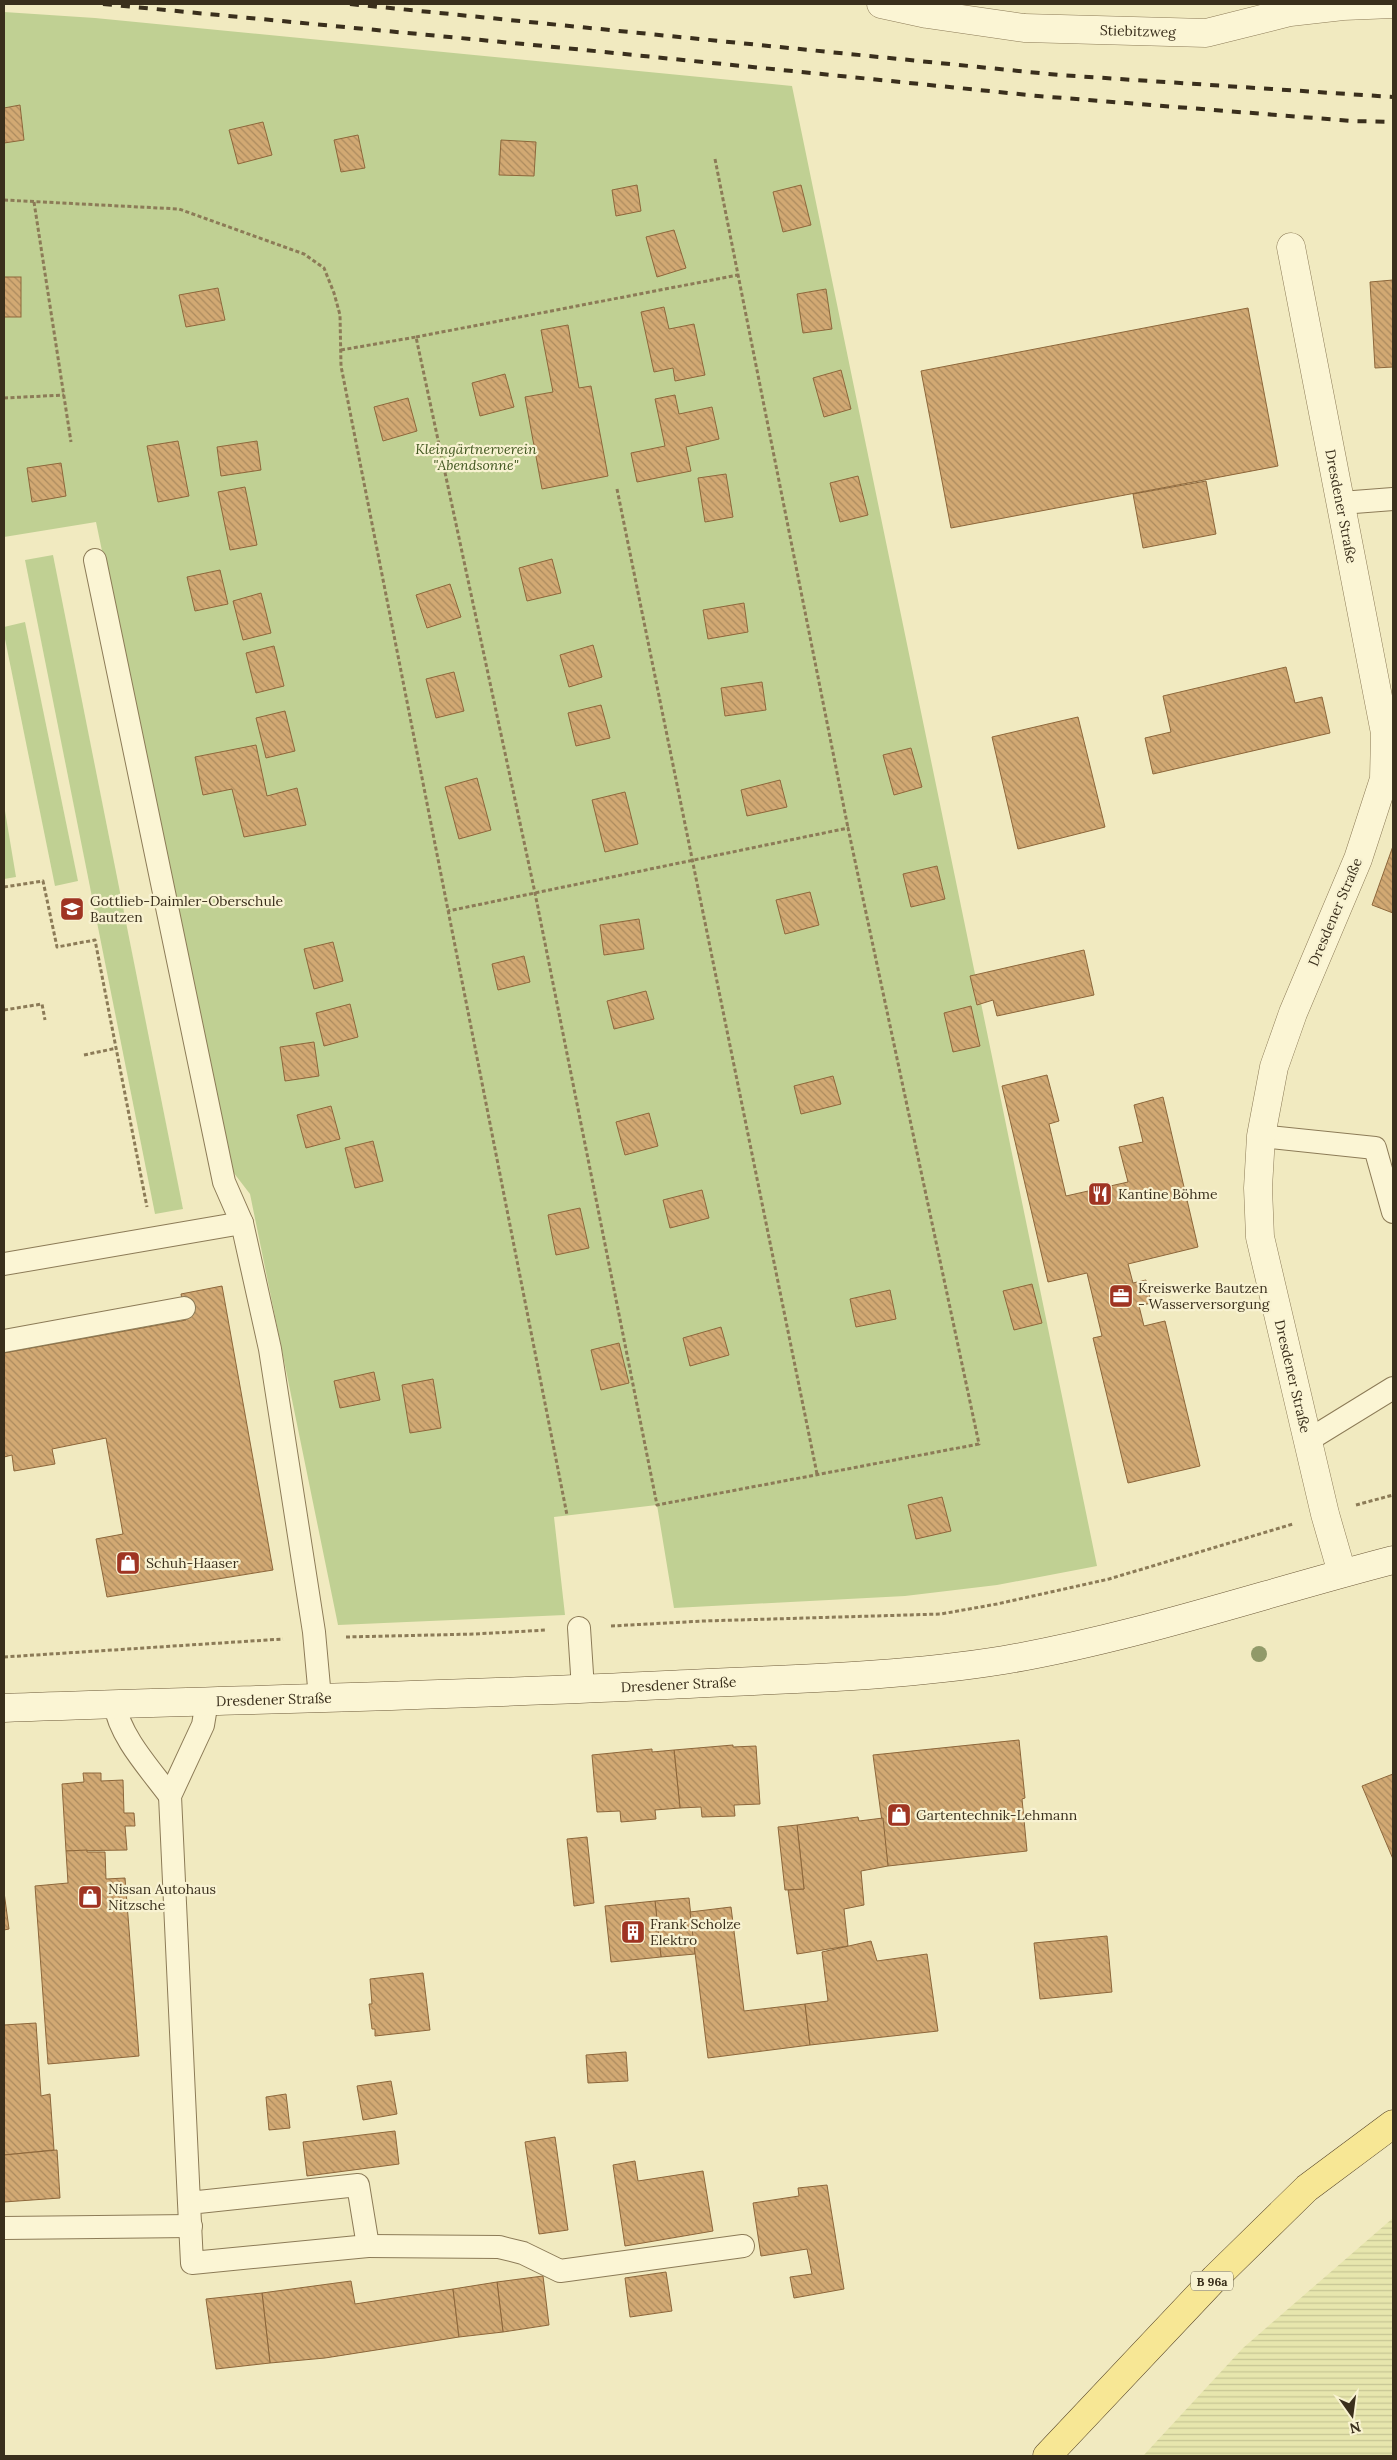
<svg xmlns="http://www.w3.org/2000/svg" width="1397" height="2460" viewBox="0 0 1397 2460" font-family="Lora,serif">
	<style>
		.farmland { fill: url(#farmland-rules) }
		.garden { fill: #c0d093 }
		.building { fill: url(#building-back-hatch); stroke: #8d673b }
		.lines { fill: none; stroke-linecap: round; stroke-linejoin: round }
		.lane-casing { stroke: #8c7b57; stroke-width: 24 }
		.street-casing { stroke: #8c7b57; stroke-width: 29 }
		.secondary-casing { stroke: #6e5b3a; stroke-width: 29 }
		.primary-casing { stroke: #59472b; stroke-width: 29 }
		.path { stroke: #8c7b57; stroke-width: 3; stroke-dasharray: 4 2.5; stroke-linecap: butt }
		.lane { stroke: #fbf5d4; stroke-width: 22 }
		.street { stroke: #fbf5d4; stroke-width: 28 }
		.secondary { stroke: #fbf5d4; stroke-width: 28 }
		.primary { stroke: #f7e795; stroke-width: 28 }
		.rail { stroke: #3a2f1c; stroke-width: 4; stroke-dasharray: 9 9; stroke-linecap: butt }
		.tree { fill: #919a69 }
		.labels { text-anchor: middle; dominant-baseline: central; stroke-width: 4.5; stroke-linejoin: round; paint-order: stroke }
		.shield { fill: #f8f2d1; stroke: #736a52; stroke-width: 1 }
		.shield-label { font-size: 12px; font-weight: bold; fill: #3a2f1c }
		.street-label { font-size: 14px; fill: #3a2f1c; stroke: #f8f2d1 }
		.park-label { font-size: 14px; font-style: italic; fill: #425821; stroke: #f8f2d1 }
		.poi-label { font-size: 14px; fill: #3a2f1c; stroke: #f8f2d1; text-anchor: start }
	</style>
	<defs>
		<pattern id="farmland-rules" width="6" height="5" patternUnits="userSpaceOnUse" patternTransform="scale(1.25)"><rect width="6" height="5" fill="#e7e6ad"/><path d="M0 2.5h6" fill="none" stroke="#c7c694"/></pattern>
		<pattern id="building-back-hatch" width="6" height="6" patternUnits="userSpaceOnUse" patternTransform="scale(1.25)"><rect width="6" height="6" fill="#d2a973"/><path d="M-1 5l2 2M0 0l6 6M5-1l2 2" fill="none" stroke="#ab8a5e"/></pattern>
	</defs>
	<rect width="100%" height="100%" fill="#f1eac0"/>
	<polygon class="farmland" points="1393,2218 1393,2456 1143,2456 1243,2348"/>
	<g class="garden">
		<polygon points="4,12 95,18 792,86 1097,1566 997,1585 905,1596 674,1608 657,1505 554,1517 565,1615 338,1625 250,1194 230,1168 96,522 4,537"/>
		<polygon points="53,555 183,1209 155,1214 25,560"/>
		<polygon points="25,622 78,881 55,886 4,634 4,627"/>
		<polygon points="4,805 16,877 4,879"/>
	</g>
	<g class="building">
		<polygon points="20,105 24,140 4,143 4,108"/>
		<polygon points="263,122 272,155 238,164 229,130"/>
		<polygon points="358,135 365,168 341,172 334,140"/>
		<polygon points="501,140 536,142 534,176 499,175"/>
		<polygon points="637,185 641,211 616,216 612,190"/>
		<polygon points="801,185 811,225 783,232 773,192"/>
		<polygon points="674,230 686,268 657,277 646,237"/>
		<rect x="4" y="277" width="17" height="40"/>
		<polygon points="1393,280 1393,367 1375,368 1370,282"/>
		<polygon points="218,288 225,320 186,327 179,295"/>
		<polygon points="826,289 832,329 803,333 797,294"/>
		<polygon points="664,307 669,329 694,324 705,375 675,381 673,368 654,372 641,312"/>
		<polygon points="1248,308 1278,466 951,528 921,371"/>
		<polygon points="568,325 579,388 591,386 608,476 542,489 525,397 553,392 541,330"/>
		<polygon points="841,370 851,409 824,417 813,378"/>
		<polygon points="505,374 514,407 480,416 472,383"/>
		<polygon points="675,395 679,414 712,407 719,439 686,447 691,471 637,482 631,453 665,446 655,399"/>
		<polygon points="408,398 417,431 383,441 374,407"/>
		<polygon points="178,441 189,496 158,502 147,446"/>
		<polygon points="257,441 261,470 221,476 217,447"/>
		<polygon points="61,463 66,496 32,502 27,468"/>
		<polygon points="726,474 733,517 705,522 698,478"/>
		<polygon points="858,476 868,515 840,522 830,483"/>
		<polygon points="1206,481 1216,534 1143,548 1133,494"/>
		<polygon points="245,487 257,545 230,550 218,492"/>
		<polygon points="552,559 561,593 527,601 519,568"/>
		<polygon points="220,570 228,604 195,611 187,577"/>
		<polygon points="450,584 461,617 427,628 416,595"/>
		<polygon points="261,593 271,633 243,640 233,601"/>
		<polygon points="744,603 748,632 708,639 703,610"/>
		<polygon points="593,645 602,677 569,687 560,655"/>
		<polygon points="274,646 284,686 256,693 246,653"/>
		<polygon points="1286,667 1295,703 1322,697 1330,733 1153,774 1145,738 1171,732 1163,696"/>
		<polygon points="454,672 464,711 436,718 426,679"/>
		<polygon points="762,682 766,710 725,716 721,688"/>
		<polygon points="601,705 610,738 576,746 568,713"/>
		<polygon points="285,711 295,751 266,758 256,718"/>
		<polygon points="1078,717 1105,827 1018,849 992,737"/>
		<polygon points="256,745 267,796 297,788 306,825 244,837 232,789 203,795 195,757"/>
		<polygon points="911,748 922,787 894,795 883,755"/>
		<polygon points="477,778 491,830 459,839 445,787"/>
		<polygon points="780,780 787,807 747,816 741,790"/>
		<polygon points="625,792 638,844 605,852 592,800"/>
		<polygon points="1393,846 1393,913 1372,905"/>
		<polygon points="937,866 945,899 911,907 903,874"/>
		<polygon points="810,892 819,925 785,934 776,900"/>
		<polygon points="639,919 644,949 604,955 600,925"/>
		<polygon points="333,942 343,981 314,989 304,949"/>
		<polygon points="1084,950 1094,995 997,1016 993,1000 977,1005 970,976"/>
		<polygon points="524,956 530,982 498,990 492,964"/>
		<polygon points="646,991 654,1019 614,1029 607,1001"/>
		<polygon points="350,1004 358,1037 324,1046 316,1013"/>
		<polygon points="971,1006 980,1046 953,1052 944,1013"/>
		<polygon points="314,1042 319,1076 285,1081 280,1047"/>
		<polygon points="1047,1075 1059,1121 1049,1124 1066,1196 1128,1182 1119,1147 1143,1142 1134,1105 1163,1097 1198,1247 1128,1264 1133,1283 1146,1280 1151,1303 1139,1306 1144,1326 1165,1321 1200,1466 1128,1483 1093,1338 1102,1336 1087,1273 1048,1282 1002,1086"/>
		<polygon points="833,1076 841,1104 801,1114 794,1086"/>
		<polygon points="331,1106 340,1139 306,1148 297,1115"/>
		<polygon points="649,1113 658,1146 625,1155 616,1122"/>
		<polygon points="373,1141 383,1181 355,1188 345,1148"/>
		<polygon points="702,1190 709,1218 670,1228 663,1200"/>
		<polygon points="580,1208 589,1248 556,1255 548,1215"/>
		<polygon points="1032,1284 1042,1323 1014,1330 1003,1291"/>
		<polygon points="222,1286 273,1570 107,1597 96,1539 123,1534 106,1438 52,1449 55,1464 14,1471 12,1455 4,1457 4,1353 186,1320 181,1294"/>
		<polygon points="890,1290 896,1319 856,1327 850,1299"/>
		<polygon points="721,1327 729,1355 690,1366 683,1338"/>
		<polygon points="619,1343 629,1383 601,1390 591,1350"/>
		<polygon points="374,1372 380,1400 340,1408 334,1381"/>
		<polygon points="433,1379 441,1428 410,1433 402,1385"/>
		<polygon points="942,1497 951,1531 916,1539 908,1505"/>
		<polygon points="1019,1740 1025,1798 1022,1799 1027,1851 888,1866 873,1755"/>
		<polygon points="733,1745 733,1747 756,1746 760,1804 734,1805 735,1816 702,1817 701,1807 680,1808 674,1750"/>
		<polygon points="652,1749 652,1752 674,1750 680,1808 655,1810 656,1819 621,1822 620,1811 597,1812 592,1755"/>
		<polygon points="83,1773 101,1773 101,1781 123,1780 124,1813 134,1813 135,1826 125,1826 127,1850 66,1851 62,1784 84,1782"/>
		<polygon points="1393,1774 1393,1859 1362,1786"/>
		<polygon points="858,1817 859,1821 883,1818 888,1866 861,1871 864,1905 844,1909 848,1946 797,1954 788,1890 804,1889 797,1825"/>
		<polygon points="797,1825 804,1889 785,1890 778,1827"/>
		<polygon points="587,1837 594,1903 574,1906 567,1839"/>
		<polygon points="87,1850 87,1852 105,1852 106,1879 125,1878 139,2056 48,2064 35,1886 68,1883 66,1851"/>
		<polygon points="4,1892 9,1929 4,1930"/>
		<polygon points="689,1898 695,1954 661,1957 655,1901"/>
		<polygon points="655,1901 661,1957 611,1962 605,1906"/>
		<polygon points="731,1907 744,2011 805,2004 810,2045 708,2058 690,1912"/>
		<polygon points="1107,1936 1112,1992 1040,1999 1034,1943"/>
		<polygon points="871,1941 877,1961 927,1954 938,2031 810,2045 805,2004 828,2001 822,1952"/>
		<polygon points="423,1973 430,2030 375,2036 375,2029 372,2029 369,2004 372,2004 370,1979"/>
		<polygon points="36,2023 41,2096 50,2094 54,2150 4,2155 4,2025"/>
		<polygon points="626,2052 628,2081 588,2083 586,2055"/>
		<polygon points="391,2081 397,2114 363,2120 357,2086"/>
		<polygon points="286,2094 290,2128 269,2130 266,2097"/>
		<polygon points="395,2131 399,2164 307,2176 303,2142"/>
		<polygon points="555,2137 568,2230 539,2234 525,2142"/>
		<polygon points="57,2150 60,2198 4,2202 4,2155"/>
		<polygon points="635,2161 638,2181 703,2171 713,2231 625,2246 613,2165"/>
		<polygon points="827,2185 844,2289 794,2298 790,2277 812,2274 807,2249 761,2256 753,2203 799,2196 798,2188"/>
		<polygon points="666,2272 672,2311 630,2317 625,2278"/>
		<polygon points="543,2276 549,2325 503,2332 497,2282"/>
		<polygon points="351,2281 355,2304 453,2289 459,2337 325,2358 270,2363 262,2293"/>
		<polygon points="497,2282 503,2332 459,2337 453,2289"/>
		<polygon points="262,2293 270,2363 216,2369 206,2299"/>
	</g>
	<g class="lines">
		<defs>
			<g id="lane">
				<polyline points="1341,503 1393,499"/>
				<polyline points="95,560 224,1182 242,1223 270,1349 314,1632 320,1698"/>
				<polyline points="1261,1136 1375,1148 1393,1212"/>
				<polyline points="4,1264 242,1223"/>
				<polyline points="4,1341 184,1308"/>
				<polyline points="1307,1441 1393,1388"/>
				<polyline points="579,1628 583,1689"/>
				<path d="M115,1704C119,1736 151,1770 170,1796"/>
				<polyline points="189,2203 358,2185 368,2246 192,2263 189,2203 170,1796 203,1725 207,1701"/>
				<polyline points="4,2228 191,2226"/>
				<polyline points="368,2246 499,2247 523,2253 560,2271 743,2246"/>
			</g>
			<g id="street">
				<path id="s1" d="M881,4L927,14L1024,28L1206,33L1290,12L1343,6L1393,4"/>
				<path id="s2" d="M1291,247L1385,733L1384,779L1358,859L1293,1013L1274,1067L1261,1136L1258,1188L1260,1237L1325,1514L1342,1573"/>
			</g>
			<g id="secondary">
				<path id="s3" d="M4,1708C225,1700 446,1696 666,1685C779,1679 893,1678 1004,1660C1134,1638 1265,1593 1393,1560"/>
			</g>
			<polyline id="primary" points="1047,2456 1215,2278 1307,2188 1393,2124"/>
		</defs>
		<use href="#lane" class="lane-casing"/>
		<use href="#street" class="street-casing"/>
		<use href="#secondary" class="secondary-casing"/>
		<use href="#primary" class="primary-casing"/>
		<g class="path">
			<polyline points="715,159 848,828"/>
			<polyline points="4,200 179,209 304,254 324,268 334,293 340,315 341,366 567,1515"/>
			<polyline points="34,202 71,442"/>
			<polyline points="416,337 738,275"/>
			<polyline points="341,350 416,337 535,893 657,1505 979,1444 848,828 448,911"/>
			<polyline points="4,398 64,395"/>
			<polyline points="617,489 817,1474"/>
			<polyline points="4,887 43,881 57,947 95,940 147,1207"/>
			<polyline points="4,1010 42,1004 45,1020"/>
			<polyline points="84,1055 117,1048"/>
			<polyline points="1356,1505 1393,1495"/>
			<polyline points="611,1626 704,1621 941,1614 997,1604 1109,1579 1293,1524"/>
			<polyline points="346,1637 475,1634 547,1630"/>
			<polyline points="4,1657 283,1639"/>
		</g>
		<use href="#lane" class="lane"/>
		<use href="#street" class="street"/>
		<use href="#secondary" class="secondary"/>
		<use href="#primary" class="primary"/>
		<g class="rail">
			<polyline points="103,4 565,48 1038,96 1352,121 1393,122"/>
			<polyline points="350,4 1059,75 1393,97"/>
		</g>
	</g>
	<circle class="tree" cx="1259" cy="1654" r="8"/>
	<defs>
		<symbol id="school-square" viewBox="-11 -11 22 22"><rect x="-9" y="-9" width="18" height="18" rx="4" fill="#9f3422" stroke="#f8f2d1"/><path d="M0-5L7-2L0 1L-7-2ZM-4 1L0 2.5L4 1V4Q0 6-4 4Z" fill="#fff"/></symbol>
		<symbol id="restaurant-square" viewBox="-11 -11 22 22"><rect x="-9" y="-9" width="18" height="18" rx="4" fill="#9f3422" stroke="#f8f2d1"/><path d="M-5-6h1v4h1v-4h1v4h1v-4h1v5L-1.5 .5V6h-2V.5L-5-1ZM5-6V6H3V1.5H1.5Q1.5-4 5-6Z" fill="#fff"/></symbol>
		<symbol id="office-square" viewBox="-11 -11 22 22"><rect x="-9" y="-9" width="18" height="18" rx="4" fill="#9f3422" stroke="#f8f2d1"/><path d="M-6-3h4V-5.5h4V-3h4V5H-6ZM-1-4.5V-3h2v-1.5ZM-6 0V1H6V0Z" fill="#fff"/></symbol>
		<symbol id="shop-square" viewBox="-11 -11 22 22"><rect x="-9" y="-9" width="18" height="18" rx="4" fill="#9f3422" stroke="#f8f2d1"/><path d="M-5-2.5h2.3a2.7 3.5 0 0 1 5.4 0H5L5.5 6h-11ZM-1.5-2.5h3a1.5 2.3 0 0 0-3 0Z" fill="#fff"/></symbol>
		<symbol id="building-square" viewBox="-11 -11 22 22"><rect x="-9" y="-9" width="18" height="18" rx="4" fill="#9f3422" stroke="#f8f2d1"/><path d="M-4-6H4V6H1V3H-1V6H-4ZM-2.5-4.3h1.7v1.8h-1.7ZM.8-4.3h1.7v1.8H.8ZM-2.5-1h1.7V.8h-1.7ZM.8-1h1.7V.8H.8Z" fill="#fff"/></symbol>
	</defs>
	<g fill-rule="evenodd">
		<use href="#school-square" x="58" y="895" width="28" height="28"/>
		<use href="#restaurant-square" x="1086" y="1180" width="28" height="28"/>
		<use href="#office-square" x="1107" y="1282" width="28" height="28"/>
		<use href="#shop-square" x="114" y="1549" width="28" height="28"/>
		<use href="#shop-square" x="885" y="1801" width="28" height="28"/>
		<use href="#shop-square" x="76" y="1883" width="28" height="28"/>
		<use href="#building-square" x="619" y="1918" width="28" height="28"/>
	</g>
	<g class="labels">
		<rect class="shield" x="1191" y="2271.5" width="42" height="19" rx="4"/>
		<g class="shield-label">
			<text x="1212" y="2281">B 96a</text>
		</g>
		<g class="street-label">
			<text stroke="none"><textPath href="#s1" startOffset="259">Stiebitzweg</textPath></text>
			<text stroke="none"><textPath href="#s2" startOffset="264">Dresdener Straße</textPath></text>
			<text transform="translate(1335 912) rotate(-67)">Dresdener Straße</text>
			<text stroke="none"><textPath href="#s2" startOffset="1164">Dresdener Straße</textPath></text>
			<text stroke="none"><textPath href="#s3" startOffset="675">Dresdener Straße</textPath></text>
			<text stroke="none"><textPath href="#s3" startOffset="270">Dresdener Straße</textPath></text>
		</g>
		<g class="park-label">
			<text x="476" y="449">Kleingärtnerverein<tspan x="476" dy="16">"Abendsonne"</tspan></text>
		</g>
		<g class="poi-label">
			<text x="90" y="901">Gottlieb-Daimler-Oberschule<tspan x="90" dy="16">Bautzen</tspan></text>
			<text x="1118" y="1194">Kantine Böhme</text>
			<text x="1138" y="1288">Kreiswerke Bautzen<tspan x="1138" dy="16">- Wasserversorgung</tspan></text>
			<text x="146" y="1563">Schuh-Haaser</text>
			<text x="916" y="1815">Gartentechnik-Lehmann</text>
			<text x="108" y="1889">Nissan Autohaus<tspan x="108" dy="16">Nitzsche</tspan></text>
			<text x="650" y="1924">Frank Scholze<tspan x="650" dy="16">Elektro</tspan></text>
		</g>
	</g>
	<rect width="1397" height="2460" fill="none" stroke="#3a2f1c" stroke-width="10"/>
	<g transform="translate(1352 2415) rotate(166)" stroke="#f8f2d1" stroke-width="4" paint-order="stroke">
	<path d="M0-4L9 19L0 12L-9 19Z" fill="#3a2f1c"/>
	<text y="-8" font-size="14" font-weight="bold" text-anchor="middle" fill="#3a2f1c">N</text>
	</g>
</svg>
